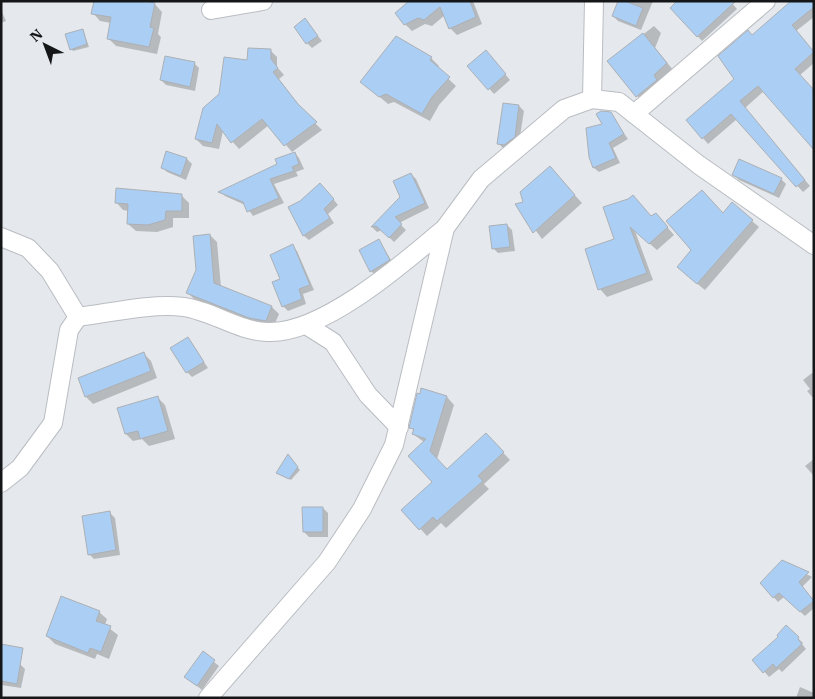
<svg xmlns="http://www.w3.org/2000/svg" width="815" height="699" viewBox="0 0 815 699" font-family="'IBM Plex Serif',serif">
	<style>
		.shadow { fill: #0003 }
		.building { fill: #abcef5; stroke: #acb0b4 }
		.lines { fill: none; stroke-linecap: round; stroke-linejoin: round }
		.street-casing { stroke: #b9bdc2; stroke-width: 20 }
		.street { stroke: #fff; stroke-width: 18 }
	</style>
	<rect width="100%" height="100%" fill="#e5e9ed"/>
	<g class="shadow">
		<polygon points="95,1 152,1 162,12 158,34 161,37 157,54 116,46 108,38 111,23 100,21 93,13"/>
		<polygon points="411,1 473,1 482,24 457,35 450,28 445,15 432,26 425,24 412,31 405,24"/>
		<polygon points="623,1 653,1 641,30 618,21 613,16"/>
		<polygon points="730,1 737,9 702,41 673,9"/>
		<polygon points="814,2 814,17 796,31 814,53 814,63 800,75 764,91 745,108 810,186 803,192 737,119 708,144 703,138 736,79 752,36"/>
		<polygon points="1,10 6,21 1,23"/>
		<polygon points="305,20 322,41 312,48 307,43"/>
		<polygon points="654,26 661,33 655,48 674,71 644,104 609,61"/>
		<polygon points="83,30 89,47 73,51 71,49"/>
		<polygon points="396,38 431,58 439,66 437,68 456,86 439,105 430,121 394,102 388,104 362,82"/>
		<polygon points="270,50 277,57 277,67 284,75 279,79 304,112 322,130 292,152 269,125 239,149 223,131 219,149 203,146 196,139 220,95 249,62"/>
		<polygon points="491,57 510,80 494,94 469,66"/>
		<polygon points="194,63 199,68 195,91 166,85 161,80"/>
		<polygon points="519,106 524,111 519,142 504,149 499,144"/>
		<polygon points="610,113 628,139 613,148 620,163 599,172 594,168 590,156"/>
		<polygon points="295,153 299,158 304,169 296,172 298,176 274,184 284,203 253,216 245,205 225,196 221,192 278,164"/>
		<polygon points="187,159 192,164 186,180 167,172 162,167"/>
		<polygon points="411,174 416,179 429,208 399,223 406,230 394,242 382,230 377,232 372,227 401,197"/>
		<polygon points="734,175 781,179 786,184 779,198 739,180"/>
		<polygon points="557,176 582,203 542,239 517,205 525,202"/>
		<polygon points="325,189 338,205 328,214 334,223 309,240 304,236 290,207"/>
		<polygon points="181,195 189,203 189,218 173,218 173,227 157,232 136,231 128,224 129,211 123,210 116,202"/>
		<polygon points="605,208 663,222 674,235 657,250 635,231 653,280 607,297 600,289 586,250 615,239"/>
		<polygon points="723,215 752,221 759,227 705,290 685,274 693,250"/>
		<polygon points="507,225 512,230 515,251 498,253 493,248"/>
		<polygon points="210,235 217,242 221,287 272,307 279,314 273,328 195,300 188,293"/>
		<polygon points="379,241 394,265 376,276 371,271"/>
		<polygon points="292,246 297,251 314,290 303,294 306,304 288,311 283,306 282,280"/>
		<polygon points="188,338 208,368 192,377 187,372"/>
		<polygon points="144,354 151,361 157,378 93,404 86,397 80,379"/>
		<polygon points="812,373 814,375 814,399 807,391 810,389 803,380"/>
		<polygon points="422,390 447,397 454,405 437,459 447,470 493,442 510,460 484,484 489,489 446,528 441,523 427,536 403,510 434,482 424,442 413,434 414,431 411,427"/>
		<polygon points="157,397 165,405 175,439 149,446 142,439 133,441 126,434"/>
		<polygon points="290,458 300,470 291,480 278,473"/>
		<polygon points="814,459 814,476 805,466"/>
		<polygon points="323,508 328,513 328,537 309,537 304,532"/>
		<polygon points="110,513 115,518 120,555 94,559 89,554"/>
		<polygon points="782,561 812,577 802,587 814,601 814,608 805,616 784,597 778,602 761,583"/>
		<polygon points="99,612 107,619 105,625 118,635 109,659 97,654 95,659 55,644 47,636"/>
		<polygon points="786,627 803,643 802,644 806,649 782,672 779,669 769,677 754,660 780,637"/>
		<polygon points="203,653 219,666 202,690 186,677"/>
		<polygon points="1,661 20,664 25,669 21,688 1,685"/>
		<polygon points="800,687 814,693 814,698 796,698"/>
	</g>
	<g class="building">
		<polygon points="94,1 145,1 155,3 150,27 154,28 149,47 107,39 111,17 91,14"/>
		<polygon points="409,1 470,1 476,17 449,29 440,7 424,20 418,18 404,25 395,13"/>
		<polygon points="618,1 625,1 643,8 636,26 612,16"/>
		<polygon points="677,1 736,1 697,37 670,8"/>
		<polygon points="791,1 814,1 814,7 792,25 814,52 795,69 814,90 814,150 758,86 740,101 805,180 796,187 731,114 702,139 686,120 734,79 718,56 748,30 752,35"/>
		<polygon points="305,18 318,36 306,44 294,27"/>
		<polygon points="83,29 87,44 70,50 65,34"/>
		<polygon points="643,33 667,63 654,75 657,80 636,97 607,61"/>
		<polygon points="396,36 432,57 430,60 450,77 432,97 422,114 386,94 379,97 360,82"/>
		<polygon points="248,48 271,49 271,59 278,68 273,72 298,104 317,122 284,146 262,119 231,143 217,124 212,143 195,139 203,108 219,94 224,57 247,60"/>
		<polygon points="486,50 506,74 488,90 467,66"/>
		<polygon points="165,56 195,62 190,87 160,80"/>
		<polygon points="503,103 519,105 515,137 504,145 497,144"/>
		<polygon points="601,111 611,112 624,134 609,143 616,158 593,168 589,157 586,128 602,124 596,114"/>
		<polygon points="166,151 187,158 181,176 161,168"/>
		<polygon points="295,152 299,164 292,167 294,171 270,179 279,198 247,212 243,202 218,192 277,164 275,159"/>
		<polygon points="739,159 782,178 774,194 732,175"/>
		<polygon points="550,166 575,195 533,233 515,204 523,202 520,192"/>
		<polygon points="411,173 425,203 395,217 402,224 389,238 376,226 371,227 400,197 393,181"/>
		<polygon points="320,183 334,199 324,209 330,218 303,236 288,207 300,201"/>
		<polygon points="116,188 182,194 182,211 166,211 165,220 148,225 127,224 128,204 115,203"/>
		<polygon points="702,190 723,213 732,202 753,220 697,284 677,267 691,250 666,221"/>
		<polygon points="633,195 651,216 656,213 668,227 649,244 630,227 647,273 598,290 585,249 614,239 603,207 628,199"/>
		<polygon points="507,224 510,247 492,249 489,226"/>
		<polygon points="210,234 214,283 272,306 266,321 249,318 186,293 196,270 193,236"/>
		<polygon points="379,239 390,260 370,272 359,250"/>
		<polygon points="293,244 310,285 299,289 302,299 282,307 272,282 280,279 270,255"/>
		<polygon points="188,337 204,362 186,373 170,348"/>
		<polygon points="144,352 151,371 85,397 78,378"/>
		<polygon points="421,388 447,396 430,451 447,469 486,433 504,452 478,476 483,481 475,488 437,521 433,517 419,530 401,510 432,482 408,456 426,439 412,434 414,429 409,428 417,393 420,394"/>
		<polygon points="158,396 168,431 140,439 138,431 125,434 117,408"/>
		<polygon points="288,454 298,467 289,479 276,473"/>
		<polygon points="302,507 323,507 323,532 303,532"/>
		<polygon points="110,511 116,550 88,555 82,516"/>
		<polygon points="782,560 809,572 799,582 814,601 800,612 779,593 773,598 760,583"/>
		<polygon points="61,596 100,611 96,621 111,626 101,652 90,648 88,653 46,636"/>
		<polygon points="786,625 799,637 798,639 802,644 776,668 773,664 763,673 752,660 778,637 777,635"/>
		<polygon points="1,644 23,648 17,684 1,681"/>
		<polygon points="203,651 215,660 197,686 184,677"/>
	</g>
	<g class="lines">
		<defs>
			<g id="street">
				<polyline points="594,1 592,99 619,102 699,165 814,245"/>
				<polyline points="211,10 263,1"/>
				<polyline points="634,114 766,1"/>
				<polyline points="1,237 28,248 50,271 78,317"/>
				<polyline points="306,325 333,342 368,395 399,427"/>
				<path d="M1,483L20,468L53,423L69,330L78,317C111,313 150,303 184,307C212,311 238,331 267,332C322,335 405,262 445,228"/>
				<polyline points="208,698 327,562 362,509 394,445 445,228 481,179 564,109 592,99"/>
			</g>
		</defs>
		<use href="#street" class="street-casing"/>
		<use href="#street" class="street"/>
	</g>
	<rect width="815" height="699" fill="none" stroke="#151618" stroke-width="5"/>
	<g transform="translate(45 45) rotate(318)" stroke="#e5e9ed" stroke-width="4" paint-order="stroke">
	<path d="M0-4L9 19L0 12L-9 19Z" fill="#151618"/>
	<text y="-8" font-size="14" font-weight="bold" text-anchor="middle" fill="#151618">N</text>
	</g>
</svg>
